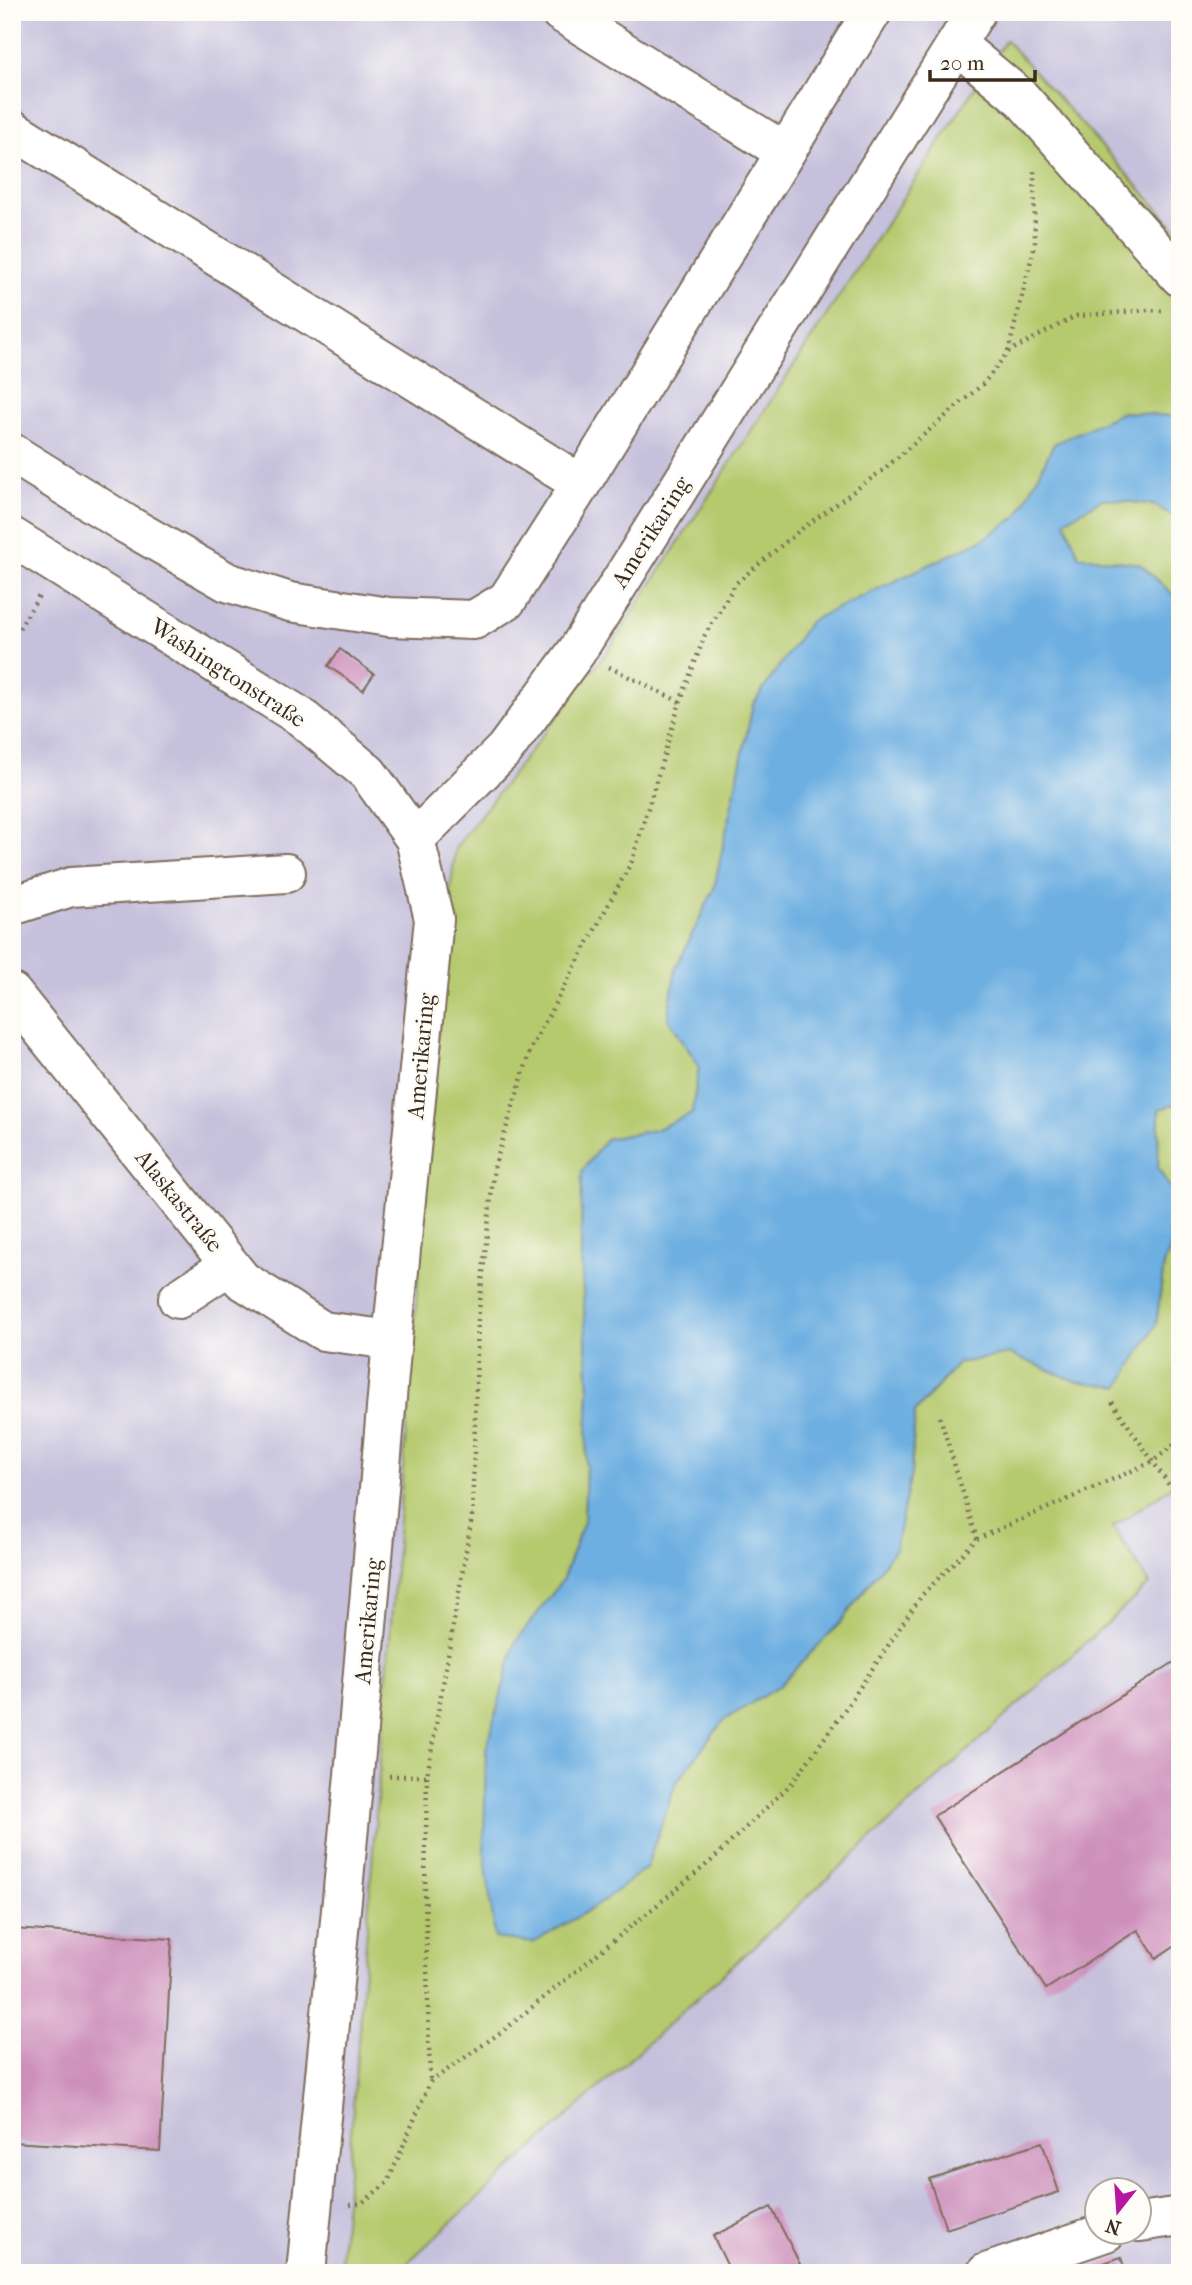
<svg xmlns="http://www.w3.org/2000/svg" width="1192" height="2285" viewBox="0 0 1192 2285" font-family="'IM FELL French Canon',serif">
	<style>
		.industrial { fill: #c5c0db; fill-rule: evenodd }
		.green { fill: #b5c96d; stroke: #787a46; stroke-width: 2 }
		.water { fill: #6dafe1; stroke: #546c80; stroke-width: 2 }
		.building { fill: #cd90bc }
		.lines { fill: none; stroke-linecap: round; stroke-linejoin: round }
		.minor-casing { stroke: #7d6c5d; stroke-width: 42 }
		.path { stroke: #7d6c5d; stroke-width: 4.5; stroke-dasharray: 2 5; stroke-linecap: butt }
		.minor { stroke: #fff; stroke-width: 38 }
		.labels { text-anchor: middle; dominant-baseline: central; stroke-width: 6; stroke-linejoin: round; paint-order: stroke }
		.street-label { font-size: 23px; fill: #3b2a1e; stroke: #fdfcf7 }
	</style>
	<rect width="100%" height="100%" fill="#fdfcf7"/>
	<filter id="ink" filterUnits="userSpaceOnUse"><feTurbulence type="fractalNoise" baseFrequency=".0143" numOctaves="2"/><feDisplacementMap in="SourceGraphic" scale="14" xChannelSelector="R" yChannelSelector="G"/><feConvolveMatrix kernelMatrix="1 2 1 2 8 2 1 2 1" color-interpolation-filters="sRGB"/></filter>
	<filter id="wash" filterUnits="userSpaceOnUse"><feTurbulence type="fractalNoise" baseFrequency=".00686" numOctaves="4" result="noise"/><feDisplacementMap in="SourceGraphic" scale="28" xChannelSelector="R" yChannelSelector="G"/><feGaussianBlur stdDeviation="1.57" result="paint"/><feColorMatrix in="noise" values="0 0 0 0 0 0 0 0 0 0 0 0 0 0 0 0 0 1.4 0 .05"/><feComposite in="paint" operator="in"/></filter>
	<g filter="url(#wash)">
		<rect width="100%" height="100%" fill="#f7e6d2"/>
		<g class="industrial">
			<polygon points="12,12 1180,12 1180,233 1007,40 607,652 456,847 340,2273 12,2273"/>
			<path d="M1180,1481V2273H396L1149,1584L1113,1527ZM1098,2190H1140V2232H1098Z"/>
		</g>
		<g class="green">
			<polygon points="1006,40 1180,233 1180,417 1123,412 1054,444 1018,516 982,540 810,621 753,705 714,889 676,968 668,1018 699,1066 692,1113 655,1130 606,1139 582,1171 581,1258 589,1389 584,1521 562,1581 515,1643 533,1942 596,1906 646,1868 676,1783 723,1720 779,1686 911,1474 915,1412 959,1363 1010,1354 1076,1381 1156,1325 1164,1265 1180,1222 1180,1481 1113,1527 1150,1584 396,2273 340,2273 446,921 456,847 607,652"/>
			<polygon points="1104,498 1154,505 1180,520 1180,601 1140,564 1079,556 1065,521"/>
			<polygon points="1180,1103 1180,1204 1158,1168 1159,1109"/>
		</g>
		<polygon class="water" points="1123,412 1180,417 1180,520 1154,505 1104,498 1065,521 1079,556 1140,564 1180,601 1180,1103 1159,1109 1158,1168 1180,1204 1180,1222 1164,1265 1156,1325 1119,1387 1076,1381 1010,1354 958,1363 915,1412 911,1474 895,1549 840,1623 779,1686 723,1721 676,1783 646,1868 596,1906 533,1943 495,1938 484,1847 486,1750 515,1643 562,1581 584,1521 589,1389 581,1258 582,1171 606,1139 655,1130 692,1113 699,1066 668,1018 676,968 714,889 753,705 810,621 982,540 1018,516 1054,444"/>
		<g id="blocks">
			<g class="building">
				<polygon points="340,649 374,674 363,690 328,666"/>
				<polygon points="1174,1662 1180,1671 1180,1942 1156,1958 1138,1930 1046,1989 934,1816"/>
				<polygon points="12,1929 172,1939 160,2151 12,2142"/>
				<polygon points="1042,2142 1059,2192 946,2229 929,2179"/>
				<polygon points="771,2207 800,2264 783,2273 731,2273 713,2236"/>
				<polygon points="1121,2257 1126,2273 1084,2273 1083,2270"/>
			</g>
		</g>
	</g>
	<g filter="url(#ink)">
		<use href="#blocks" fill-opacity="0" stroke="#7d6c5d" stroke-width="2"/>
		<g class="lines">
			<defs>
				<g id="minor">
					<polyline points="560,12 785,152"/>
					<polyline points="957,45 1022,99 1180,277"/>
					<polyline points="12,129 581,484"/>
					<polyline points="12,453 126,524 227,582 290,602 389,617 474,620 507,600 581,484 872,12"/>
					<polyline points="12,537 301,717 368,773 415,839 434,919 392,1340 354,1775 306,2273"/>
					<polyline points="415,839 505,749 577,651 976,12"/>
					<polyline points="12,906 71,887 286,873"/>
					<polyline points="12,993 242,1280 323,1331 392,1340"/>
					<polyline points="178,1299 230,1265"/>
					<polyline points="1140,2222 1180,2216"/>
					<polyline points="986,2273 1106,2232"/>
				</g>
			</defs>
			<use href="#minor" class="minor-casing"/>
			<g class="path">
				<polyline points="1008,352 1035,244 1034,169"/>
				<polyline points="12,640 39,596"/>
				<polyline points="609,667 680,702"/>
				<polyline points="1112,1402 1180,1501"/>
				<polyline points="940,1417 977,1539"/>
				<polyline points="389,1776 427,1776 472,1517 478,1320 494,1168 531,1048 632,861 680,702 705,635 736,583 799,531 883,470 984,383 1008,352 1076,316 1149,310 1165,311"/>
				<polyline points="427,1776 425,1890 430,2082"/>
				<polyline points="350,2205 362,2203 388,2182 430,2082 504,2030 711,1861 793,1782 848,1705 922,1595 977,1539 1152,1462 1180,1440"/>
			</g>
			<use href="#minor" class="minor"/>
		</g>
	</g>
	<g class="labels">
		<g class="street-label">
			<text transform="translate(651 532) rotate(-58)">Amerikaring</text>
			<text transform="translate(228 673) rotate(33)">Washingtonstraße</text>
			<text transform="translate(421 1056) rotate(-85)">Amerikaring</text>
			<text transform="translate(179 1201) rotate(51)">Alaskastraße</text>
			<text transform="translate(368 1621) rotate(-85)">Amerikaring</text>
		</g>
	</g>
	<rect width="1192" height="2285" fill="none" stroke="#fdfcf7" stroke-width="42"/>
	<g transform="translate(1118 2211) rotate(197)"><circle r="33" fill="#fdfcf7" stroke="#afa8a0" stroke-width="2"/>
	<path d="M0-5L12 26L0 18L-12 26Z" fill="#b5179e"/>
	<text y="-10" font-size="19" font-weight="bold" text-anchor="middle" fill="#3b2a1e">N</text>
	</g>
	<path d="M930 70v10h105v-10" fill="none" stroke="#3b2a1e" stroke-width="3.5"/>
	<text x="940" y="70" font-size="21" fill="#3b2a1e" stroke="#fdfcf7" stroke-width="5" paint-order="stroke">20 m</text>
</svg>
